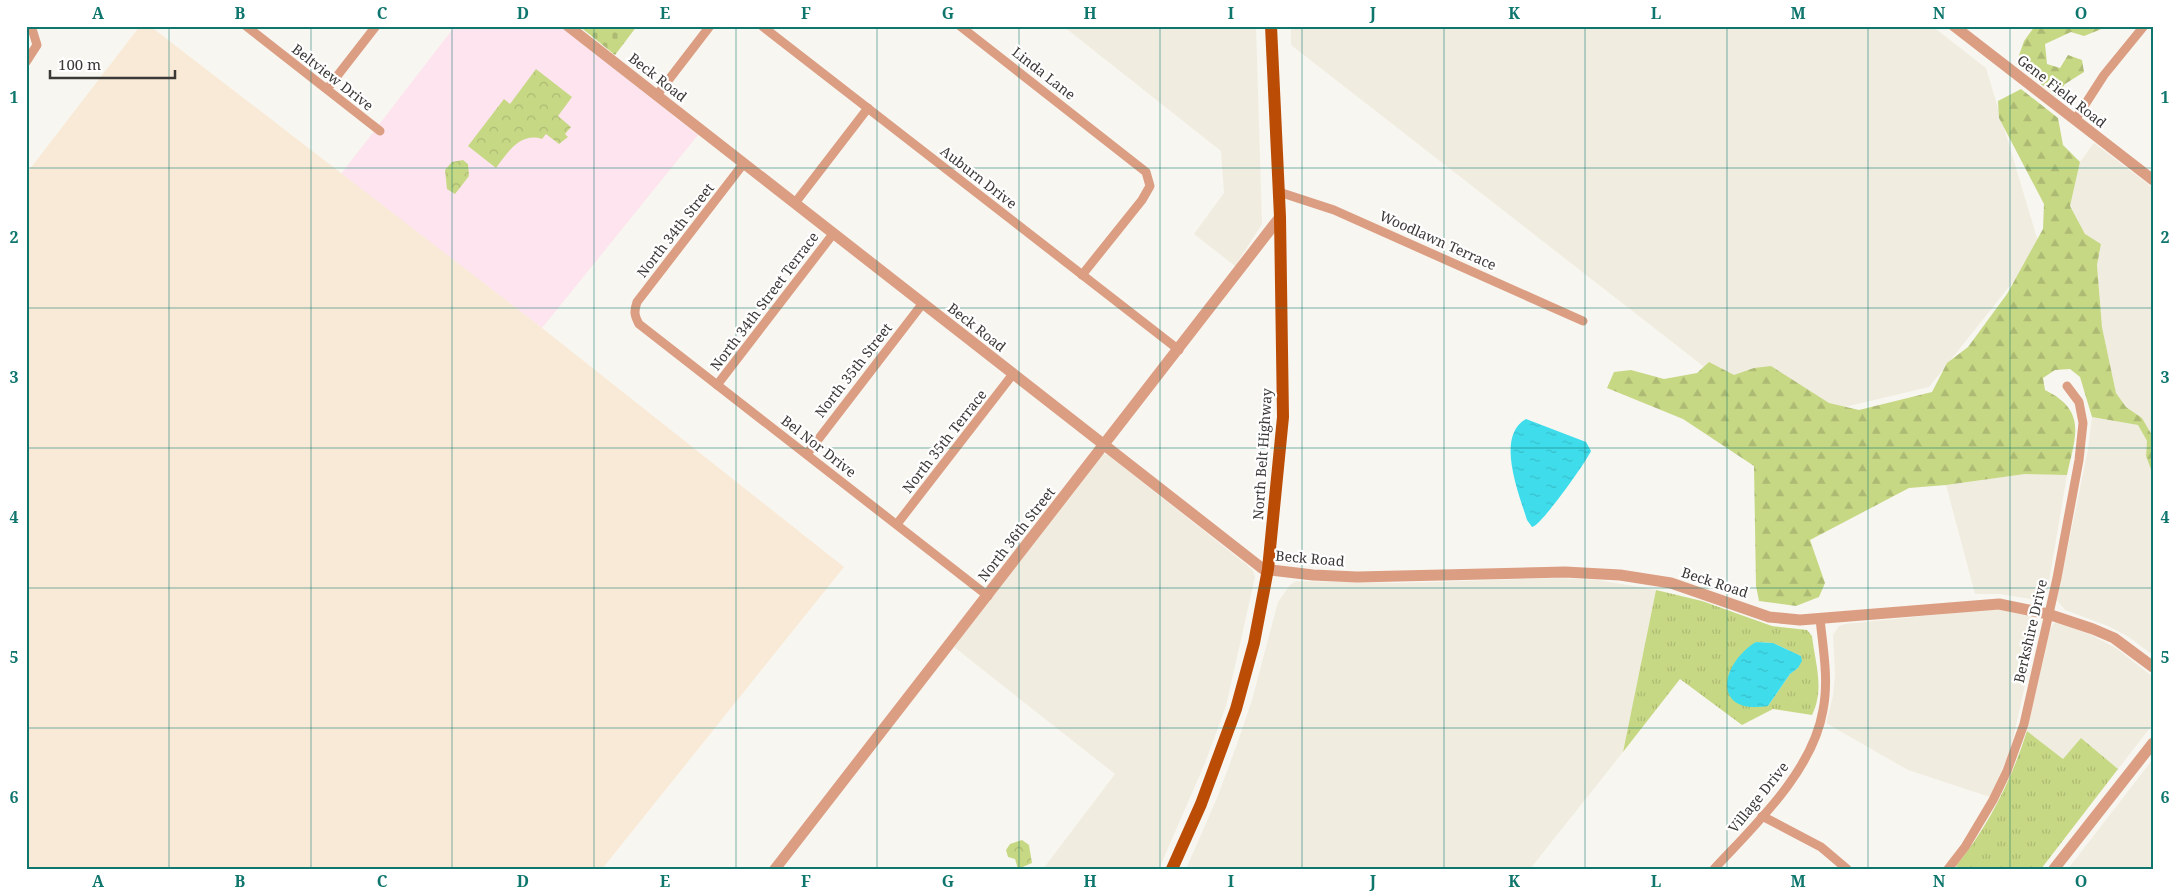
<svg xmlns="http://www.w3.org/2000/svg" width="2179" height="895" viewBox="0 0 2179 895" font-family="'Noto Serif',serif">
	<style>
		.built { fill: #f0ecdf }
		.education { fill: #fde4ef }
		.medical { fill: #f9ead7 }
		.grass { fill: url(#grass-tufts); fill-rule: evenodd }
		.forest { fill: url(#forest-firs) }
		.cemetery { fill: url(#cemetery-stones) }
		.park { fill: url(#park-crowns) }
		.water { fill: url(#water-ripples) }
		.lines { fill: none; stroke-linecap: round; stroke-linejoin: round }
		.minor { stroke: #dc9e83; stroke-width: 9 }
		.tertiary { stroke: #dc9e83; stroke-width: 11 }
		.primary { stroke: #bb4c06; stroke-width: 12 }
		.grid { fill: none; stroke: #0f766e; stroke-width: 1; stroke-opacity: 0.55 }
		.labels { text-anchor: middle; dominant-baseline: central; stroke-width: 4.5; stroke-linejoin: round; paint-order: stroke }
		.street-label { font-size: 14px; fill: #3a3937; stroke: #fff }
		.neatline { fill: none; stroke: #0f766e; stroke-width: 2 }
		.grid-label { font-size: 16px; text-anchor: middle; font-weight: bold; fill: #0f766e }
	</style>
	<defs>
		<pattern id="grass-tufts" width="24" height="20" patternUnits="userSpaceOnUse" patternTransform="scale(1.25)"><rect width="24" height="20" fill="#c7d884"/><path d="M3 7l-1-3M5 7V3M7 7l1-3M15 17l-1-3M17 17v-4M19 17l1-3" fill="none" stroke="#acba73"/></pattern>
		<pattern id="forest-firs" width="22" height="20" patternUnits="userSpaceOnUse" patternTransform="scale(1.25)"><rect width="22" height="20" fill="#c7d884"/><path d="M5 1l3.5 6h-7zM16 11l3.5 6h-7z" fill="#acba73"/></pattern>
		<pattern id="cemetery-stones" width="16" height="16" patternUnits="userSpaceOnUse" patternTransform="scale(1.25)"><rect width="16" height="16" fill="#c7d884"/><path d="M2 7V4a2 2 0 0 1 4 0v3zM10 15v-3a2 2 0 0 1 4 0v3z" fill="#acba73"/></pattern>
		<pattern id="park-crowns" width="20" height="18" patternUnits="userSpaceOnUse" patternTransform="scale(1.25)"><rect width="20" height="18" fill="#c7d884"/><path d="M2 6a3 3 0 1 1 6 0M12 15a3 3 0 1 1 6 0" fill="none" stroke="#acba73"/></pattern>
		<pattern id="water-ripples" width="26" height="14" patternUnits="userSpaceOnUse" patternTransform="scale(1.25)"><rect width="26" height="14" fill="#3fddec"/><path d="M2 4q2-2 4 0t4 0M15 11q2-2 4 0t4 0" fill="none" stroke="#38becb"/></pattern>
	</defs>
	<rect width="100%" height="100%" fill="#f8f6f0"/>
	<g class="built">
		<polygon points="1063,26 1256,26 1262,224 1235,266 1194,234 1224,193 1221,151"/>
		<polygon points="1291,26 1932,26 1986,68 2040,248 1929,387 1832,410 1730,387 1291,45"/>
		<polygon points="2094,143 2153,188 2153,437 2142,418 2126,407 2116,393 2102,327 2097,265 2101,244 2085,234 2070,206 2080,162"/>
		<polygon points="2092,417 2138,425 2147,441 2146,456 2153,475 2153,655 2129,637 2108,626 2065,610 2057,600 2088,449"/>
		<polygon points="1104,454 1108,455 1247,565 1253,571 1255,577 1226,706 1205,763 1159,869 1043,869 1115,774 954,647 1098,457"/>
		<polygon points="2025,474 2067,475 2047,593 2043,599 2037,600 2000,594 1975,594 1946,485"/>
		<polygon points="1558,578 1598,580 1656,590 1623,752 1530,869 1186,869 1217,798 1236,747 1252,700 1278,602 1290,585 1296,581 1400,583"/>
		<polygon points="1983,610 2002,610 2029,615 2036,617 2039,622 2011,748 1990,797 1908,770 1826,723 1833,696 1835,674 1833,635 1839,626 1845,624"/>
		<polygon points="2058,622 2091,635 2116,648 2153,677 2153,724 2118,769 2081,738 2063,759 2027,731 2050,630 2053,624"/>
		<polygon points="2153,759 2153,869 2068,869"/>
	</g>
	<polygon class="education" points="455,26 560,26 698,135 542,328 341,174"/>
	<polygon class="medical" points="140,26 150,26 542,328 844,567 602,869 26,869 26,174"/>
	<g class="grass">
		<path d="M1656,590L1702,601L1772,626L1807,630L1812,636C1815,663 1825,689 1812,715L1773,709L1742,725L1680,679L1623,752ZM1755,642L1773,643L1801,656L1798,668L1790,674L1768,706Z"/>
		<path d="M2027,731L2063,759L2081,738L2118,769L2041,869H1959L1956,866C1989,825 2011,781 2027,731Z"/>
	</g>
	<g class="forest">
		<polygon points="2035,26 2109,26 2084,36 2071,32 2045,44 2047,64 2060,68 2068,55 2082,60 2084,72 2065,84 2056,96 2016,64 2024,41"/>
		<path d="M2021,89L2058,118L2063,145L2080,162L2070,206L2085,234L2101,244L2097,265L2102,327L2116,393L2126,407L2142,418L2153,437V475L2146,456L2147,441L2138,425L2092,417L2080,377L2070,369L2055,370L2043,378L2045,390C2088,411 2075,437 2067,475L2025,474L1946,485L1909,488L1810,540L1825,583L1819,597L1796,606L1759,601L1756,586L1754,466L1683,419L1607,388L1614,372L1631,370L1664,379L1697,373L1709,362L1734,375L1754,368L1771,366L1829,403L1859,410L1932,392L1947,363L1968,347L2007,294L2043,229L2044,204L1999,118L1998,101Z"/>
	</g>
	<polygon class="cemetery" points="579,26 637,26 615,55"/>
	<g class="park">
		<path d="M536,69L572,97L558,116L571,127L565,134L568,137L559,144L546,134L542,139C520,132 507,153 496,168L468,146L504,99L510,104Z"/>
		<polygon points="463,160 468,164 469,176 455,194 447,189 445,170 452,162"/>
		<polygon points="1022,840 1029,845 1032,863 1018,869 1015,859 1008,857 1006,850 1010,844"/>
	</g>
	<g class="water">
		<path d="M1526,419L1586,442L1591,451C1586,462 1541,526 1532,527L1527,520C1519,494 1495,436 1526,419Z"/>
		<path d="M1756,642L1773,643L1801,656L1802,661L1798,668L1790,674L1768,706C1711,715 1720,664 1756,642Z"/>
	</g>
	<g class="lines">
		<g class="minor">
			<polyline points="246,26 380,131"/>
			<polyline points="762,26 1179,350"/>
			<polyline points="960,26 1146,172 1150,186 1142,200 1082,275"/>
			<polyline points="26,62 37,45 33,32 27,26"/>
			<polyline points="327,89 376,26"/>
			<polyline points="657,95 710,26"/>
			<polyline points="2075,120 2104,75 2144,26"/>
			<path d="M744,163L637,302C634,311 634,315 639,324L988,596"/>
			<polyline points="1279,192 1334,210 1583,321"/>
			<polyline points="795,203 868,108"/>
			<polyline points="717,385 833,234"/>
			<polyline points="807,454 923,303"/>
			<polyline points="897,524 1013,374"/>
			<polyline points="1762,816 1821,847 1847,869"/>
			<path d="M1714,869C1755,825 1813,771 1823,710C1829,680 1823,648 1820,619"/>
			<polyline points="1948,869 1965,847 1993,800 2007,771 2024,724 2057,578 2079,460 2083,423 2079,402 2067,386"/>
		</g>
		<g class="tertiary">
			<polyline points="568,26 1263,569 1313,575 1357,577 1565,572 1620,575 1671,583 1769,617 1800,620 1999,604 2048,614 2093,629 2114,638 2153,667"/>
			<polyline points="1954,26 2153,180"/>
			<polyline points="775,869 1280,217"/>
			<polyline points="2054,869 2153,743"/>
		</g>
		<polyline class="primary" points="1172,869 1201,804 1236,709 1254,643 1268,569 1283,417 1280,217 1271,26"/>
	</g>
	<path class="grid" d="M169,26V869M311,26V869M452,26V869M594,26V869M736,26V869M877,26V869M1019,26V869M1160,26V869M1302,26V869M1444,26V869M1585,26V869M1727,26V869M1868,26V869M2010,26V869M26,168H2153M26,308H2153M26,448H2153M26,588H2153M26,728H2153"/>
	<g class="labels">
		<g class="street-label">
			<text transform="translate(1044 73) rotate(38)">Linda Lane</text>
			<text transform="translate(333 77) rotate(38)">Beltview Drive</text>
			<text transform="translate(658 77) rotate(38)">Beck Road</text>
			<text transform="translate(2062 91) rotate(38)">Gene Field Road</text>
			<text transform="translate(979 177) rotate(38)">Auburn Drive</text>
			<text transform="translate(675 230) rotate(-52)">North 34th Street</text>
			<text transform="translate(1438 240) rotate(24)">Woodlawn Terrace</text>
			<text transform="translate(764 301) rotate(-53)">North 34th Street Terrace</text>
			<text transform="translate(977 327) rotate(38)">Beck Road</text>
			<text transform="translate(853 370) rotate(-52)">North 35th Street</text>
			<text transform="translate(944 441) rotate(-52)">North 35th Terrace</text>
			<text transform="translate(819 446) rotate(38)">Bel Nor Drive</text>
			<text transform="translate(1262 454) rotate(-86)">North Belt Highway</text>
			<text transform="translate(1016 534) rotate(-52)">North 36th Street</text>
			<text transform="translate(1310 558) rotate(5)">Beck Road</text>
			<text transform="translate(1715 582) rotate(18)">Beck Road</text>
			<text transform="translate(2030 631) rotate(-77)">Berkshire Drive</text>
			<text transform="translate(1758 797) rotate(-51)">Village Drive</text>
		</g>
	</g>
	<rect width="2179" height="895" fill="none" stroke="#ffffff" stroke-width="55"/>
	<path d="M50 70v8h125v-8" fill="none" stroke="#3a3937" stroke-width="2.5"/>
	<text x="58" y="70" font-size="15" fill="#3a3937" stroke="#ffffff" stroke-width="4" paint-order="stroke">100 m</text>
	<rect x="28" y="28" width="2124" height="840" class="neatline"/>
	<g class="grid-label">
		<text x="98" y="19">A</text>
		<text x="240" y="19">B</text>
		<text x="382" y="19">C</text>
		<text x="523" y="19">D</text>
		<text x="665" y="19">E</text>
		<text x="806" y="19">F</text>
		<text x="948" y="19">G</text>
		<text x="1090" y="19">H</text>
		<text x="1231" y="19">I</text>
		<text x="1373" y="19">J</text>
		<text x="1514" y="19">K</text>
		<text x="1656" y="19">L</text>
		<text x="1798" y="19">M</text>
		<text x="1939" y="19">N</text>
		<text x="2081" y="19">O</text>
		<text x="14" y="103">1</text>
		<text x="2165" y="103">1</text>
		<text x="14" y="243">2</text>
		<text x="2165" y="243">2</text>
		<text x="14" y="383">3</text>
		<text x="2165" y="383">3</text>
		<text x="14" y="523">4</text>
		<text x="2165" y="523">4</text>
		<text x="14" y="663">5</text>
		<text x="2165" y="663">5</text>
		<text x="14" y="803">6</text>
		<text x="2165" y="803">6</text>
		<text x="98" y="887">A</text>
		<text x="240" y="887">B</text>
		<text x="382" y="887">C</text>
		<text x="523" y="887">D</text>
		<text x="665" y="887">E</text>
		<text x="806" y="887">F</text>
		<text x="948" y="887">G</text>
		<text x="1090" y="887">H</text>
		<text x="1231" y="887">I</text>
		<text x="1373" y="887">J</text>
		<text x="1514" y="887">K</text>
		<text x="1656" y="887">L</text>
		<text x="1798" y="887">M</text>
		<text x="1939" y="887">N</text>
		<text x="2081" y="887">O</text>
	</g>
</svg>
